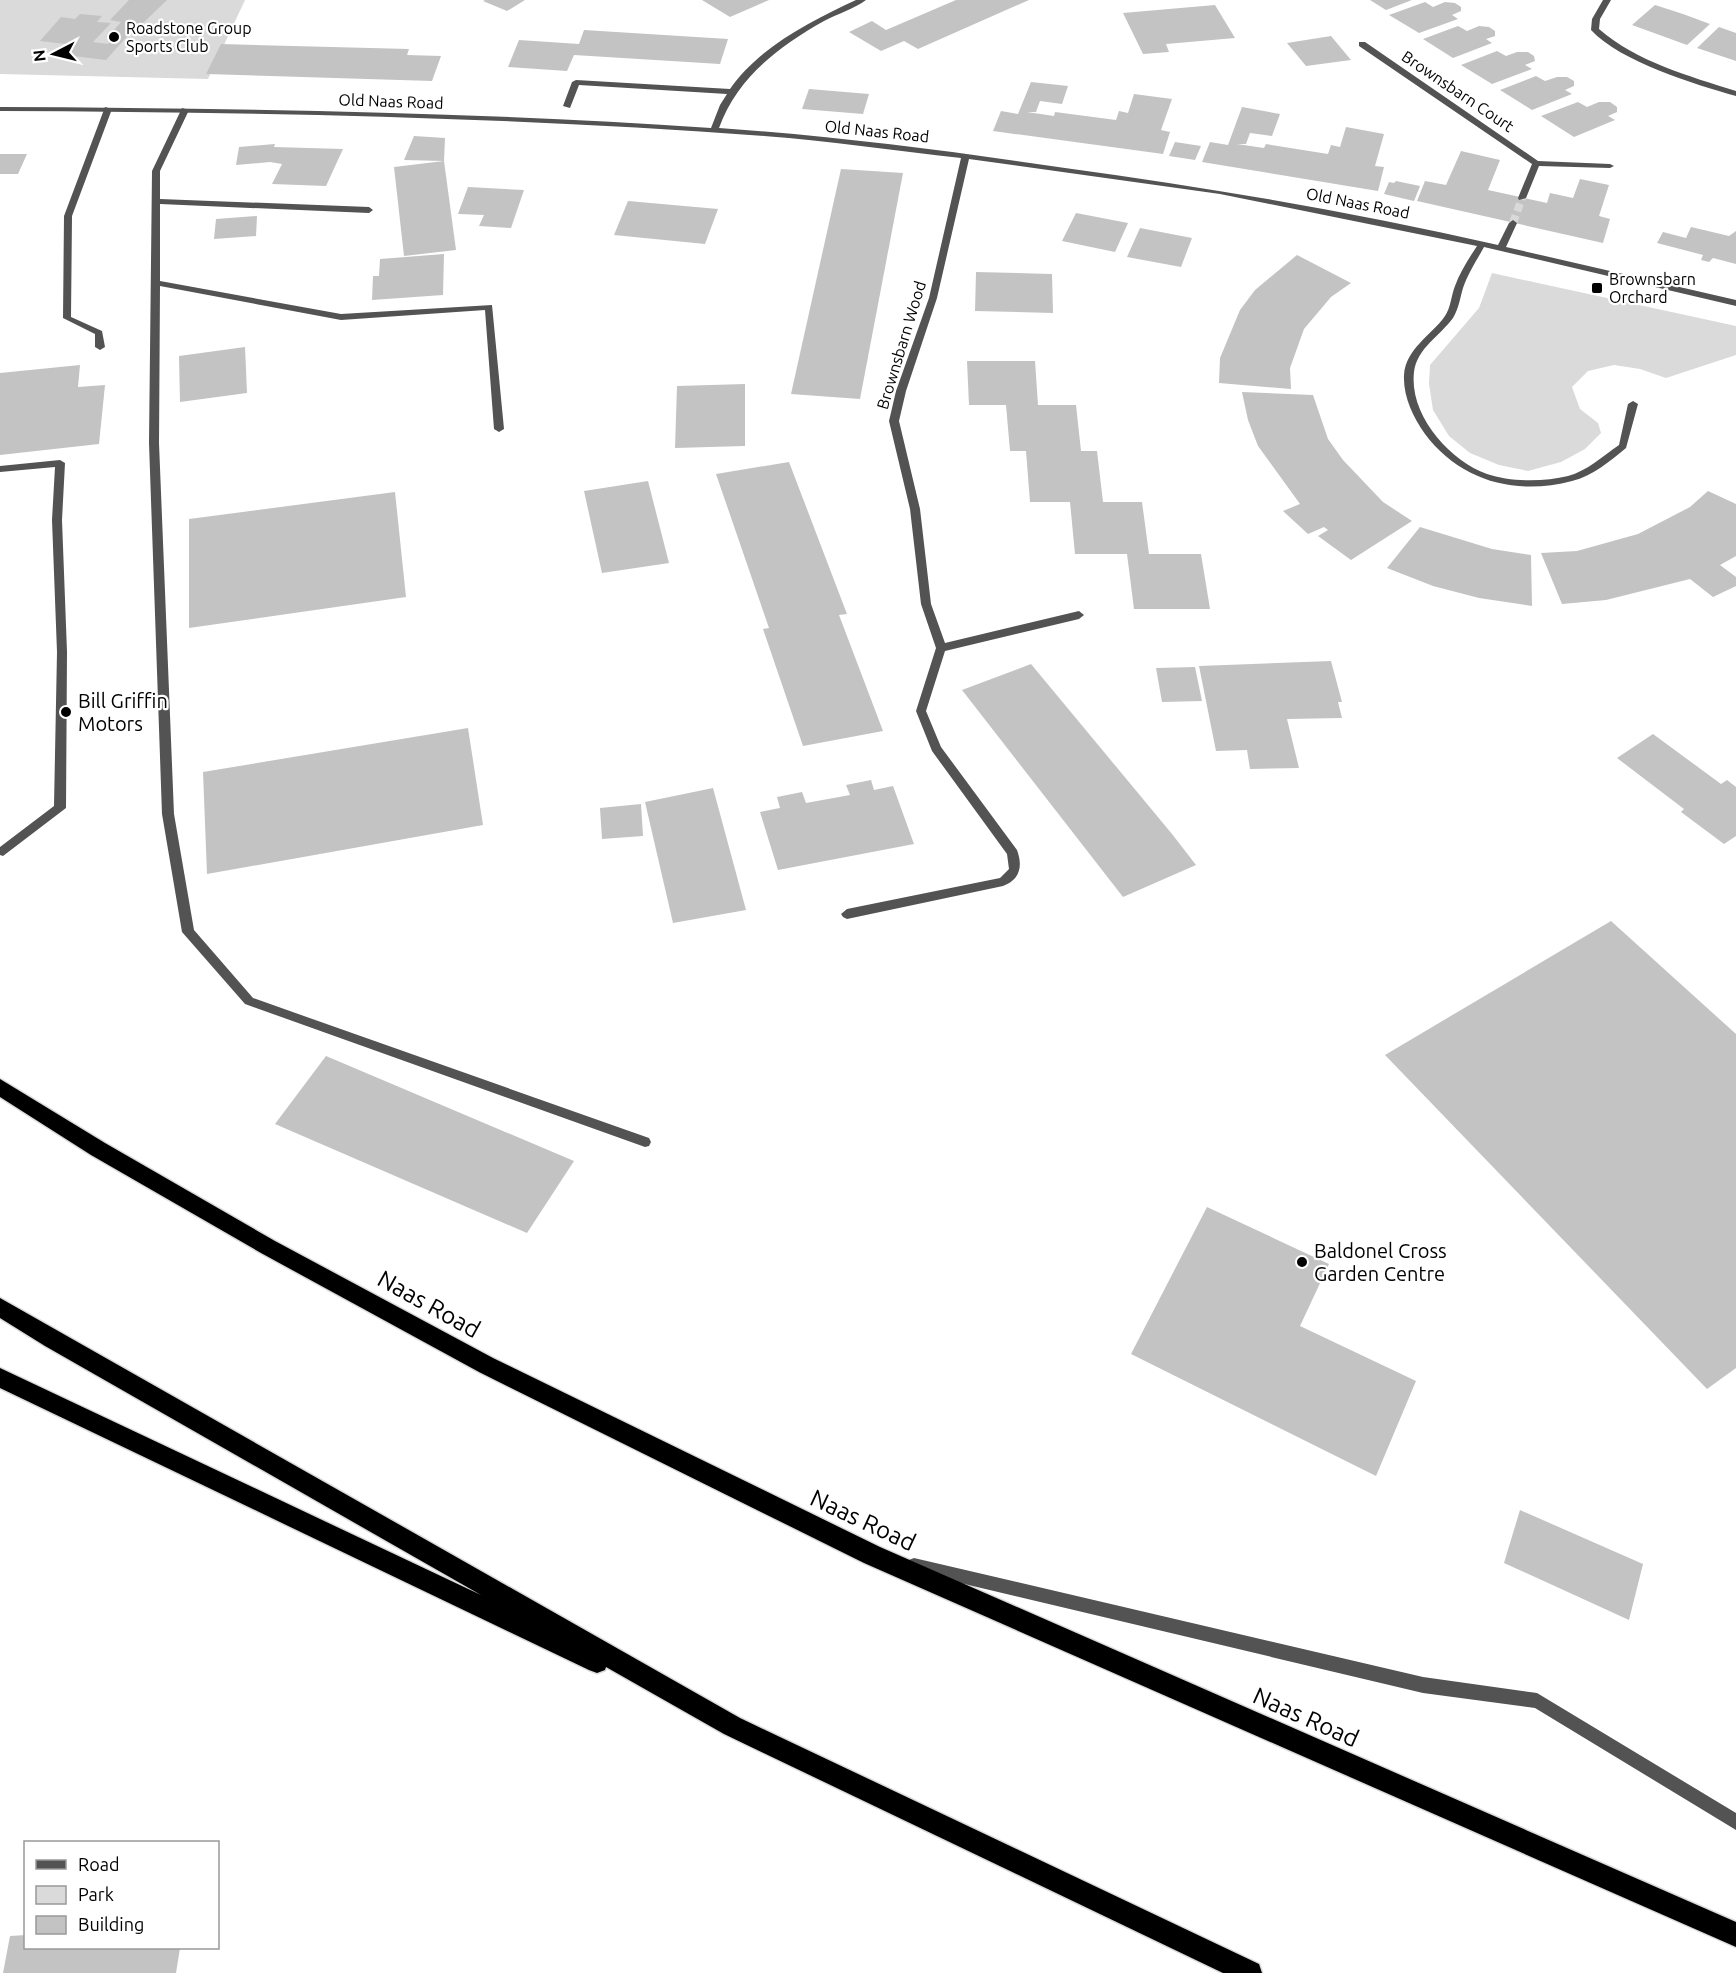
<svg xmlns="http://www.w3.org/2000/svg" width="1736" height="1973" viewBox="0 0 1736 1973" font-family="Ubuntu,sans-serif">
	<style>
		.green { fill: #dadada }
		.building { fill: #c3c3c3 }
		.lines { fill: none; stroke-linecap: round; stroke-linejoin: round }
		.street-tunnel { stroke: #d9d9d9; stroke-width: 8; stroke-dasharray: 8 4.5; stroke-linecap: butt }
		.highway-casing { stroke: #dbdbdb; stroke-width: 3 }
		.lane { fill: #535353; fill-rule: evenodd }
		.street { fill: #535353; fill-rule: evenodd }
		.highway { fill: #000; fill-rule: evenodd }
		.poi-dot { fill: #000; stroke: #fff; stroke-width: 2 }
		.labels { text-anchor: middle; dominant-baseline: central; stroke-width: 4.5; stroke-linejoin: round; paint-order: stroke }
		.far-poi-label { font-size: 16px; fill: #000; stroke: #fff; text-anchor: start }
		.far-street-label { font-size: 16px; fill: #000; stroke: #fff }
		.poi-label { font-size: 20px; fill: #000; stroke: #fff; text-anchor: start }
		.near-street-label { font-size: 24px; fill: #000; stroke: #fff }
	</style>
	<rect width="100%" height="100%" fill="#fff"/>
	<g class="green">
		<polygon points="0,0 245,0 208,79 0,74"/>
		<polygon points="1492,273 1736,326 1736,355 1666,378 1640,369 1614,365 1588,371 1572,387 1580,409 1598,423 1601,433 1585,449 1561,462 1528,471 1499,465 1470,453 1449,436 1433,410 1429,384 1430,365 1479,308"/>
	</g>
	<g class="building">
		<polygon points="129,0 167,0 142,24 138,24 106,60 57,54 66,44 40,41 61,17 75,19 80,14 102,16 97,22 111,23 93,42 108,44 114,37 108,37 121,22 110,20"/>
		<polygon points="485,0 525,0 507,11 483,1"/>
		<polygon points="702,0 769,0 730,17"/>
		<polygon points="956,0 1029,0 918,49 904,41 881,51 849,32 872,21 886,30"/>
		<polygon points="1370,0 1412,0 1386,10"/>
		<polygon points="1425,2 1433,7 1445,2 1455,3 1461,7 1461,11 1452,15 1458,19 1419,33 1389,15"/>
		<polygon points="1215,5 1235,38 1166,44 1169,52 1143,54 1123,13"/>
		<polygon points="1655,5 1683,14 1710,24 1687,45 1632,25"/>
		<polygon points="1458,26 1467,31 1479,26 1489,27 1495,31 1495,36 1486,39 1492,43 1453,58 1423,39"/>
		<polygon points="1719,27 1736,33 1736,61 1697,48"/>
		<polygon points="584,30 728,39 720,64 574,55 567,71 508,67 519,40 579,44"/>
		<polygon points="1331,36 1351,60 1306,66 1287,43"/>
		<polygon points="221,44 409,49 407,55 441,56 432,81 206,74"/>
		<polygon points="1497,51 1506,56 1517,52 1528,52 1534,56 1535,61 1525,65 1532,69 1492,84 1461,65"/>
		<polygon points="1536,76 1545,81 1557,77 1567,77 1574,81 1574,86 1565,90 1572,94 1532,110 1500,90"/>
		<polygon points="1031,82 1068,86 1062,104 1040,101 1036,112 1027,112 1054,116 1055,112 1116,120 1119,111 1128,113 1134,94 1172,99 1161,130 1170,132 1163,154 993,131 1001,111 1018,114"/>
		<polygon points="809,89 869,94 863,114 802,109"/>
		<polygon points="1578,102 1587,107 1599,102 1610,102 1617,107 1617,112 1608,116 1615,120 1574,137 1541,116"/>
		<polygon points="1242,107 1280,114 1272,136 1250,133 1246,144 1237,144 1264,148 1266,144 1328,154 1331,145 1340,147 1346,127 1384,134 1375,166 1384,167 1378,191 1202,162 1210,142 1228,145"/>
		<polygon points="414,136 445,138 444,161 404,160"/>
		<polygon points="1175,142 1201,146 1195,160 1169,156"/>
		<polygon points="275,144 274,147 343,149 326,186 272,184 282,164 270,162 236,165 239,147"/>
		<polygon points="1461,151 1500,160 1488,190 1547,203 1550,193 1573,198 1580,179 1609,185 1599,216 1610,219 1603,243 1417,201 1425,181 1446,185"/>
		<polygon points="0,154 27,154 18,174 0,174"/>
		<polygon points="444,161 456,250 404,256 394,167"/>
		<polygon points="841,169 903,173 860,399 791,394"/>
		<polygon points="1396,181 1420,186 1414,201 1384,194 1389,182 1394,183"/>
		<polygon points="468,187 524,190 511,228 479,226 484,215 458,214"/>
		<polygon points="628,201 718,209 705,244 614,235"/>
		<polygon points="1076,213 1128,223 1115,252 1062,241"/>
		<polygon points="257,216 256,236 214,239 216,219"/>
		<polygon points="1691,227 1729,236 1736,231 1736,264 1713,258 1709,262 1701,260 1703,255 1657,243 1663,232 1686,238"/>
		<polygon points="1140,228 1192,238 1181,267 1127,257"/>
		<polygon points="444,254 443,295 372,300 373,276 379,276 380,259"/>
		<polygon points="1297,255 1351,283 1331,297 1304,329 1290,368 1291,389 1219,383 1220,358 1240,310 1255,290"/>
		<polygon points="976,272 1052,274 1053,313 975,311"/>
		<polygon points="245,347 247,393 180,402 179,356"/>
		<polygon points="967,361 1035,361 1038,405 1076,405 1081,451 1097,451 1103,502 1142,502 1149,554 1201,554 1210,609 1134,609 1127,554 1075,554 1070,502 1030,502 1026,451 1010,451 1006,405 969,405"/>
		<polygon points="80,365 78,387 105,385 99,444 0,455 0,373"/>
		<polygon points="745,384 745,446 675,448 677,386"/>
		<polygon points="1242,392 1313,395 1328,439 1343,460 1383,502 1412,521 1351,560 1318,536 1328,530 1324,527 1308,534 1283,511 1300,504 1258,446 1248,420"/>
		<polygon points="789,462 847,614 839,615 883,731 803,746 763,629 769,628 716,474"/>
		<polygon points="648,481 669,563 602,573 584,491"/>
		<polygon points="1708,491 1736,504 1736,556 1720,565 1736,577 1736,586 1713,597 1690,579 1606,600 1562,604 1541,553 1577,551 1638,534 1690,507"/>
		<polygon points="395,492 406,597 189,628 189,519"/>
		<polygon points="1420,527 1492,549 1531,555 1532,606 1479,598 1433,586 1387,568"/>
		<polygon points="1331,661 1342,702 1338,702 1342,718 1287,719 1299,768 1250,769 1247,750 1216,751 1199,666"/>
		<polygon points="1031,664 1172,834 1196,865 1123,897 962,690"/>
		<polygon points="1195,667 1202,701 1162,702 1156,668"/>
		<polygon points="468,728 483,825 207,874 203,772"/>
		<polygon points="1653,734 1721,784 1727,780 1736,787 1736,836 1724,844 1681,812 1684,809 1617,758"/>
		<polygon points="871,780 874,790 893,786 914,844 778,870 760,812 780,808 777,797 802,792 806,803 850,795 846,785"/>
		<polygon points="713,788 746,910 673,923 645,802"/>
		<polygon points="641,804 643,836 602,839 600,808"/>
		<polygon points="1611,921 1736,1034 1736,1368 1707,1389 1385,1055"/>
		<polygon points="326,1056 574,1161 527,1233 275,1124"/>
		<polygon points="1207,1207 1329,1264 1300,1326 1416,1381 1376,1476 1131,1354"/>
		<polygon points="1520,1510 1643,1564 1629,1620 1504,1563"/>
		<polygon points="26,1935 26,1948 180,1948 176,1973 3,1973 10,1936"/>
	</g>
	<g class="lines">
		<polyline class="street-tunnel" points="1513,223 1522,198"/>
		<defs>
			<g id="highway">
				<polygon points="0,1079 105,1143 275,1241 493,1358 880,1547 1736,1922 1736,1947 864,1563 479,1372 261,1253 91,1155 0,1097"/>
				<polygon points="0,1298 740,1718 1259,1964 1262,1973 1223,1973 724,1734 606,1667 605,1670 597,1673 589,1670 0,1388 0,1368 481,1595 45,1346 0,1318"/>
			</g>
		</defs>
		<use href="#highway" class="highway-casing"/>
		<g class="lane">
			<polygon points="105,107 112,109 72,216 71,317 102,331 105,347 100,350 95,347 95,334 63,318 64,216"/>
			<polygon points="182,108 189,110 160,171 160,199 369,207 373,210 369,213 160,204 160,281 341,314 492,305 504,429 499,432 494,429 485,310 341,320 160,286 159,443 174,814 194,930 253,998 649,1138 651,1142 649,1146 645,1147 245,1004 182,932 162,814 149,443 152,171"/>
			<polygon points="60,460 65,463 62,520 67,652 66,808 3,856 0,855 0,847 54,806 57,652 52,520 55,467 0,472 0,466"/>
			<polygon points="914,1558 1423,1677 1537,1693 1736,1813 1736,1830 1535,1708 1423,1693 914,1572 909,1570 907,1565 909,1560"/>
		</g>
		<g class="street">
			<path d="M856,0H866C854,9 837,14 824,21C778,47 737,78 719,128C835,136 950,151 1065,168C1210,188 1355,212 1498,245L1509,223L1513,220L1517,223L1506,247L1736,300V306L1484,247C1477,260 1468,273 1463,288C1460,298 1459,308 1453,318C1440,336 1417,348 1414,372C1409,415 1449,460 1487,474C1510,482 1544,482 1568,476C1587,471 1603,456 1619,445L1628,404L1633,401L1638,404L1626,448C1610,461 1593,476 1572,481C1516,496 1460,481 1425,434C1413,417 1403,396 1404,375C1406,348 1431,336 1445,316C1451,307 1451,296 1455,286C1460,272 1469,258 1477,246L1220,194L969,159L937,298L906,391L899,421L920,509L931,604L945,643L1079,611L1084,615L1079,619L945,651L926,711L941,747L1017,850C1023,866 1020,880 1003,886L847,919L843,917L841,914L847,909L1000,878L1009,869L1007,854L932,751L916,711L936,648L921,604L910,509L889,421L896,391L929,298L961,158C896,151 830,141 764,136C510,117 255,112 0,111V107C237,108 474,112 711,128L720,105L727,94L579,85L570,108L563,106L572,82L576,80L730,89C759,47 811,21 856,0Z"/>
			<path d="M1603,0H1611L1600,19L1599,29C1637,62 1689,76 1736,91V96C1694,84 1621,62 1591,30L1592,19Z"/>
			<polygon points="1359,42 1365,42 1538,161 1610,164 1614,166 1610,168 1539,166 1526,198 1519,200 1518,198 1532,164 1359,46"/>
		</g>
		<use href="#highway" class="highway"/>
	</g>
	<g class="poi-dot">
		<circle cx="114" cy="37" r="6"/>
		<rect x="1591" y="282" width="12" height="12" rx="3"/>
		<circle cx="66" cy="712" r="6"/>
		<circle cx="1302" cy="1262" r="6"/>
	</g>
	<g class="labels">
		<g class="far-poi-label">
			<text x="126" y="28">Roadstone Group<tspan x="126" dy="18">Sports Club</tspan></text>
			<text x="1609" y="279">Brownsbarn<tspan x="1609" dy="18">Orchard</tspan></text>
		</g>
		<g class="far-street-label">
			<text transform="translate(1458 91) rotate(34)">Brownsbarn Court</text>
			<text transform="translate(391 101) rotate(2)">Old Naas Road</text>
			<text transform="translate(877 131) rotate(6)">Old Naas Road</text>
			<text transform="translate(1358 203) rotate(11)">Old Naas Road</text>
			<text transform="translate(901 345) rotate(-73)">Brownsbarn Wood</text>
		</g>
		<g class="poi-label">
			<text x="78" y="700">Bill Griffin<tspan x="78" dy="23">Motors</tspan></text>
			<text x="1314" y="1250">Baldonel Cross<tspan x="1314" dy="23">Garden Centre</tspan></text>
		</g>
		<g class="near-street-label">
			<text transform="translate(429 1304) rotate(29)">Naas Road</text>
			<text transform="translate(863 1520) rotate(25)">Naas Road</text>
			<text transform="translate(1306 1717) rotate(24)">Naas Road</text>
		</g>
	</g>
	<rect x="24" y="1841" width="195" height="108" fill="#ffffff" stroke="#999999" stroke-width="1.5"/>
	<rect x="36" y="1860" width="30" height="9" fill="#535353" stroke="#999999" stroke-width="1.5"/>
	<text x="78" y="1871" font-size="18" fill="#000000">Road</text>
	<rect x="36" y="1886" width="30" height="18" fill="#dadada" stroke="#999999" stroke-width="1.5"/>
	<text x="78" y="1901" font-size="18" fill="#000000">Park</text>
	<rect x="36" y="1916" width="30" height="18" fill="#c3c3c3" stroke="#999999" stroke-width="1.5"/>
	<text x="78" y="1931" font-size="18" fill="#000000">Building</text>
	<g transform="translate(54 54) rotate(263)" stroke="#ffffff" stroke-width="4.5" paint-order="stroke">
	<path d="M0-4.5L10 22L0 15L-10 22Z" fill="#000000"/>
	<text y="-9" font-size="16" font-weight="bold" text-anchor="middle" fill="#000000">N</text>
	</g>
</svg>
